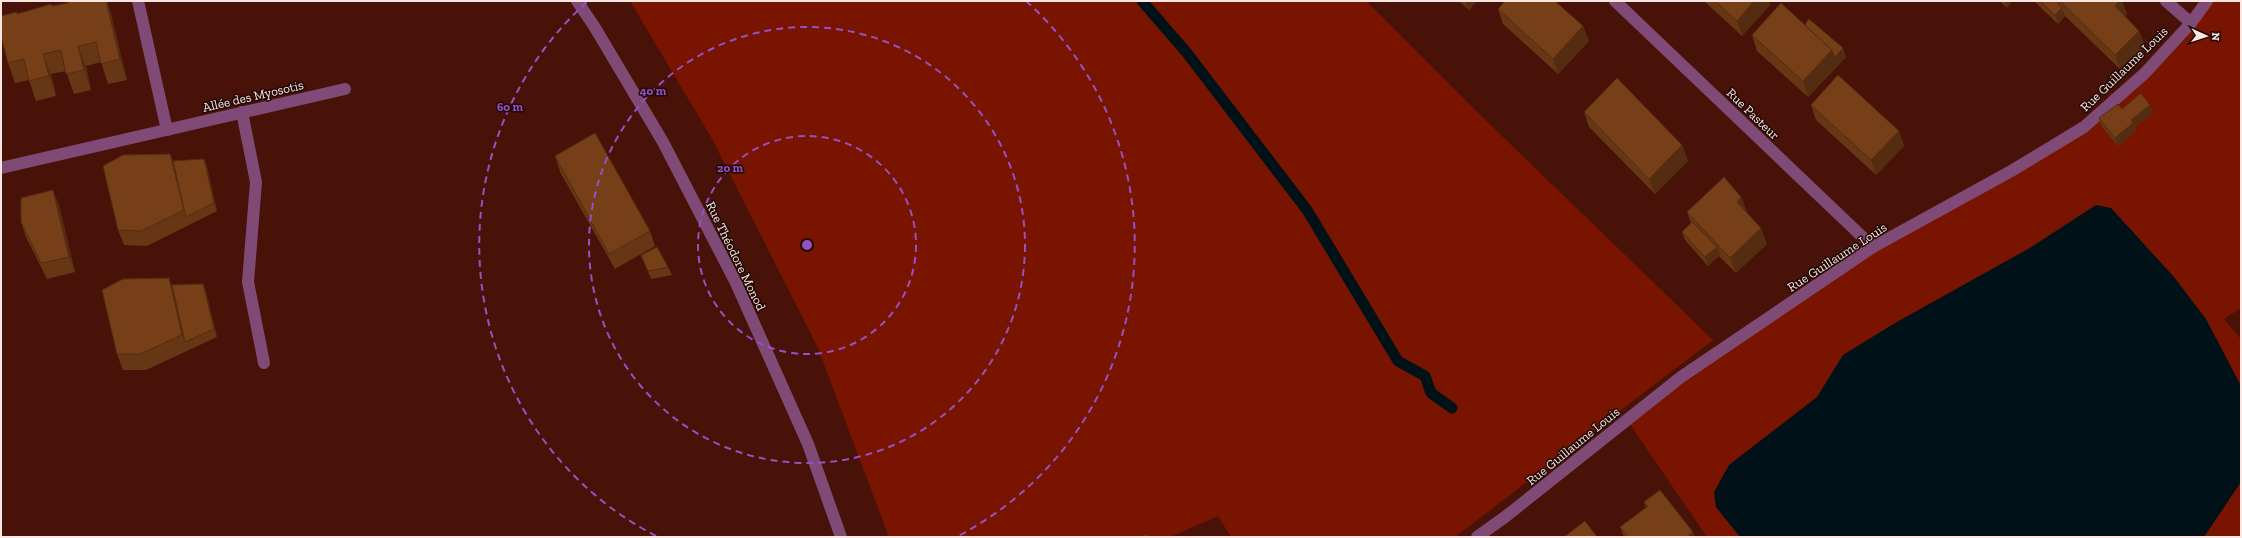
<svg xmlns="http://www.w3.org/2000/svg" width="2242" height="538" viewBox="0 0 2242 538" font-family="'Zilla Slab',serif">
	<style>
		.green { fill: #791401 }
		.water { fill: #001217 }
		.lines { fill: none; stroke-linecap: round; stroke-linejoin: round }
		.stream { stroke: #001217; stroke-width: 11 }
		.minor { stroke: #804a77; stroke-width: 12 }
		.wall { fill: #663615 }
		.shaded-wall { fill: #532c11 }
		.building { fill: #773f18; stroke: #532c11 }
		.ring { fill: none; stroke: #9551c6; stroke-width: 2; stroke-dasharray: 7 5 }
		.labels { text-anchor: middle; dominant-baseline: central; stroke-width: 3; stroke-linejoin: round; paint-order: stroke }
		.street-label { font-size: 13px; fill: #fce6e1; stroke: #1f0804 }
		.centre { fill: #9551c6; stroke: #1f0804; stroke-width: 2 }
		.ring-label { font-size: 12px; text-anchor: middle; font-weight: bold; fill: #9551c6; stroke: #1f0804; stroke-width: 3; stroke-linejoin: round; paint-order: stroke }
	</style>
	<rect width="100%" height="100%" fill="#481208"/>
	<g class="green">
		<polygon points="630,1 1366,1 1471,106 1713,340 1455,537 1231,537 1218,516 1170,537 889,537 818,348 711,137"/>
		<polygon points="2207,1 2241,1 2241,308 2224,319 2241,339 2241,537 1707,537 1627,420 1873,247 2084,127"/>
	</g>
	<polygon class="water" points="2096,205 2111,208 2174,277 2206,319 2241,386 2241,482 2204,537 1740,537 1716,507 1714,492 1729,465 1817,397 1843,355 1895,323 2028,249"/>
	<g class="lines">
		<polyline class="stream" points="1142,1 1187,53 1307,210 1398,361 1425,376 1431,393 1452,408"/>
		<g class="minor">
			<polyline points="138,1 167,130"/>
			<polyline points="577,1 594,26 663,142 736,283 808,444 841,537"/>
			<polyline points="1615,1 1873,247"/>
			<polyline points="2166,1 2191,23"/>
			<polyline points="242,112 256,182 248,282 264,363"/>
			<polyline points="1,168 345,89"/>
			<polyline points="1477,537 1505,517 1681,377 1873,247 2013,170 2084,127 2145,73 2191,23 2207,1"/>
		</g>
	</g>
	<g class="wall">
		<polygon points="67,1 107,1 111,14 127,80 108,84 101,62 86,66 91,90 74,94 66,71 51,74 56,96 36,101 29,80 15,83 8,63 18,14 68,3"/>
		<polygon points="1459,1 1477,1 1469,10"/>
		<polygon points="1704,1 1768,1 1770,5 1742,36"/>
		<polygon points="2000,1 2012,1 2007,8"/>
		<polygon points="2034,1 2122,1 2127,14 2125,16 2139,31 2145,46 2121,70 2065,16 2058,24"/>
		<polygon points="1498,9 1583,26 1589,41 1558,74 1503,24"/>
		<polygon points="1805,25 1846,57 1808,97 1757,51 1752,35"/>
		<polygon points="1811,105 1899,131 1904,146 1876,175 1816,120"/>
		<polygon points="2150,105 2153,113 2135,127 2136,131 2118,146 2102,127 2099,118 2122,109"/>
		<polygon points="1584,112 1682,145 1688,161 1655,194 1589,127"/>
		<polygon points="170,154 173,161 204,159 207,167 217,211 147,246 124,245 118,230"/>
		<polygon points="555,156 650,231 655,246 615,269 560,172"/>
		<polygon points="1741,197 1747,212 1746,213 1767,244 1736,273 1719,256 1708,266 1685,240 1682,232 1691,223 1687,212"/>
		<polygon points="59,205 75,272 47,279 26,237 21,222"/>
		<polygon points="641,255 668,267 672,275 651,279"/>
		<polygon points="203,284 206,292 217,337 146,370 123,370 117,354 172,285"/>
		<polygon points="1644,502 1693,532 1695,537 1624,537 1620,527 1646,508"/>
	</g>
	<g class="shaded-wall">
		<polygon points="106,1 107,1 111,14 127,80 120,59"/>
		<polygon points="1465,1 1477,1 1469,10"/>
		<polygon points="1754,1 1768,1 1770,5 1742,36 1737,21"/>
		<polygon points="2005,1 2012,1 2007,8"/>
		<polygon points="2119,1 2122,1 2127,14 2120,21 2115,6"/>
		<polygon points="2062,8 2065,16 2058,24 2055,15"/>
		<polygon points="1583,26 1589,41 1558,74 1553,59"/>
		<polygon points="2139,31 2145,46 2121,70 2115,55"/>
		<polygon points="78,46 86,66 91,90 84,70"/>
		<polygon points="1843,48 1846,57 1808,97 1803,81 1832,50"/>
		<polygon points="43,54 51,74 56,96 49,76"/>
		<polygon points="2150,105 2153,113 2135,127 2136,131 2118,146 2115,138 2131,120"/>
		<polygon points="1899,131 1904,146 1876,175 1871,160"/>
		<polygon points="1682,145 1688,161 1655,194 1649,179"/>
		<polygon points="170,154 176,169 186,217 184,210"/>
		<polygon points="204,159 207,167 217,211 214,203"/>
		<polygon points="53,190 59,205 75,272 69,257"/>
		<polygon points="1741,197 1747,212 1742,218 1737,202"/>
		<polygon points="1761,228 1767,244 1736,273 1730,258"/>
		<polygon points="1717,247 1720,255 1708,266 1705,257"/>
		<polygon points="169,278 175,294 185,342 182,335"/>
		<polygon points="203,284 206,292 217,337 214,329"/>
		<polygon points="1693,532 1695,537 1687,537"/>
	</g>
	<g class="building">
		<polygon points="67,1 106,1 120,59 101,64 96,42 78,46 84,70 66,74 61,50 43,54 49,76 29,81 24,59 8,63 1,36 1,16 17,12 17,14 51,4 52,6 68,3"/>
		<polygon points="1505,1 1555,1 1583,26 1553,59 1498,9"/>
		<polygon points="1715,1 1754,1 1737,21"/>
		<polygon points="2043,1 2056,1 2062,8 2055,15 2041,2"/>
		<polygon points="2060,1 2119,1 2115,6 2139,31 2115,55"/>
		<polygon points="1781,3 1832,50 1803,81 1752,35"/>
		<polygon points="1809,19 1843,48 1835,57 1832,50 1805,25"/>
		<polygon points="1838,75 1899,131 1871,160 1811,105"/>
		<polygon points="1617,78 1682,145 1649,179 1584,112"/>
		<polygon points="2141,93 2150,105 2131,120 2133,123 2115,138 2099,118 2118,104 2122,109"/>
		<polygon points="595,133 650,231 609,254 555,156"/>
		<polygon points="170,154 184,210 141,231 118,230 103,166 123,155"/>
		<polygon points="204,159 214,203 186,217 173,161"/>
		<polygon points="1724,177 1741,197 1737,202 1761,228 1730,258 1687,212"/>
		<polygon points="53,190 69,257 41,263 21,222 21,198"/>
		<polygon points="1692,222 1717,247 1705,257 1682,232"/>
		<polygon points="657,247 668,267 648,271 641,255"/>
		<polygon points="169,278 182,335 140,354 117,354 102,290 123,279"/>
		<polygon points="203,284 214,329 185,342 172,285"/>
		<polygon points="1660,490 1693,532 1687,537 1628,537 1620,527 1648,506 1644,502"/>
		<polygon points="1585,521 1597,537 1564,537"/>
		<polygon points="1147,534 1148,537 1140,537"/>
	</g>
	<g class="ring">
		<circle cx="807" cy="245" r="109"/>
		<circle cx="807" cy="245" r="218"/>
		<path d="M656 536A328 328 0 0 1 588 1M1026 1A328 328 0 0 1 958 536"/>
	</g>
	<g class="labels">
		<g class="street-label">
			<text transform="translate(2124 69) rotate(-44)">Rue Guillaume Louis</text>
			<text transform="translate(253 96) rotate(-13)">Allée des Myosotis</text>
			<text transform="translate(1753 114) rotate(44)">Rue Pasteur</text>
			<text transform="translate(736 256) rotate(64)">Rue Théodore Monod</text>
			<text transform="translate(1837 257) rotate(-33)">Rue Guillaume Louis</text>
			<text transform="translate(1573 446) rotate(-39)">Rue Guillaume Louis</text>
		</g>
	</g>
	<circle cx="807" cy="245" r="6" class="centre"/>
	<g class="ring-label">
		<text x="653" y="95">40 m</text>
		<text x="510" y="111">60 m</text>
		<text x="730" y="172">20 m</text>
	</g>
	<rect width="2242" height="538" fill="none" stroke="#fce6e1" stroke-width="4"/>
	<g transform="translate(2206 36) rotate(93)" stroke="#1f0804" stroke-width="3" paint-order="stroke">
	<path d="M0-3L7 15L0 10L-7 15Z" fill="#fce6e1"/>
	<text y="-6" font-size="11" font-weight="bold" text-anchor="middle" fill="#fce6e1">N</text>
	</g>
</svg>
